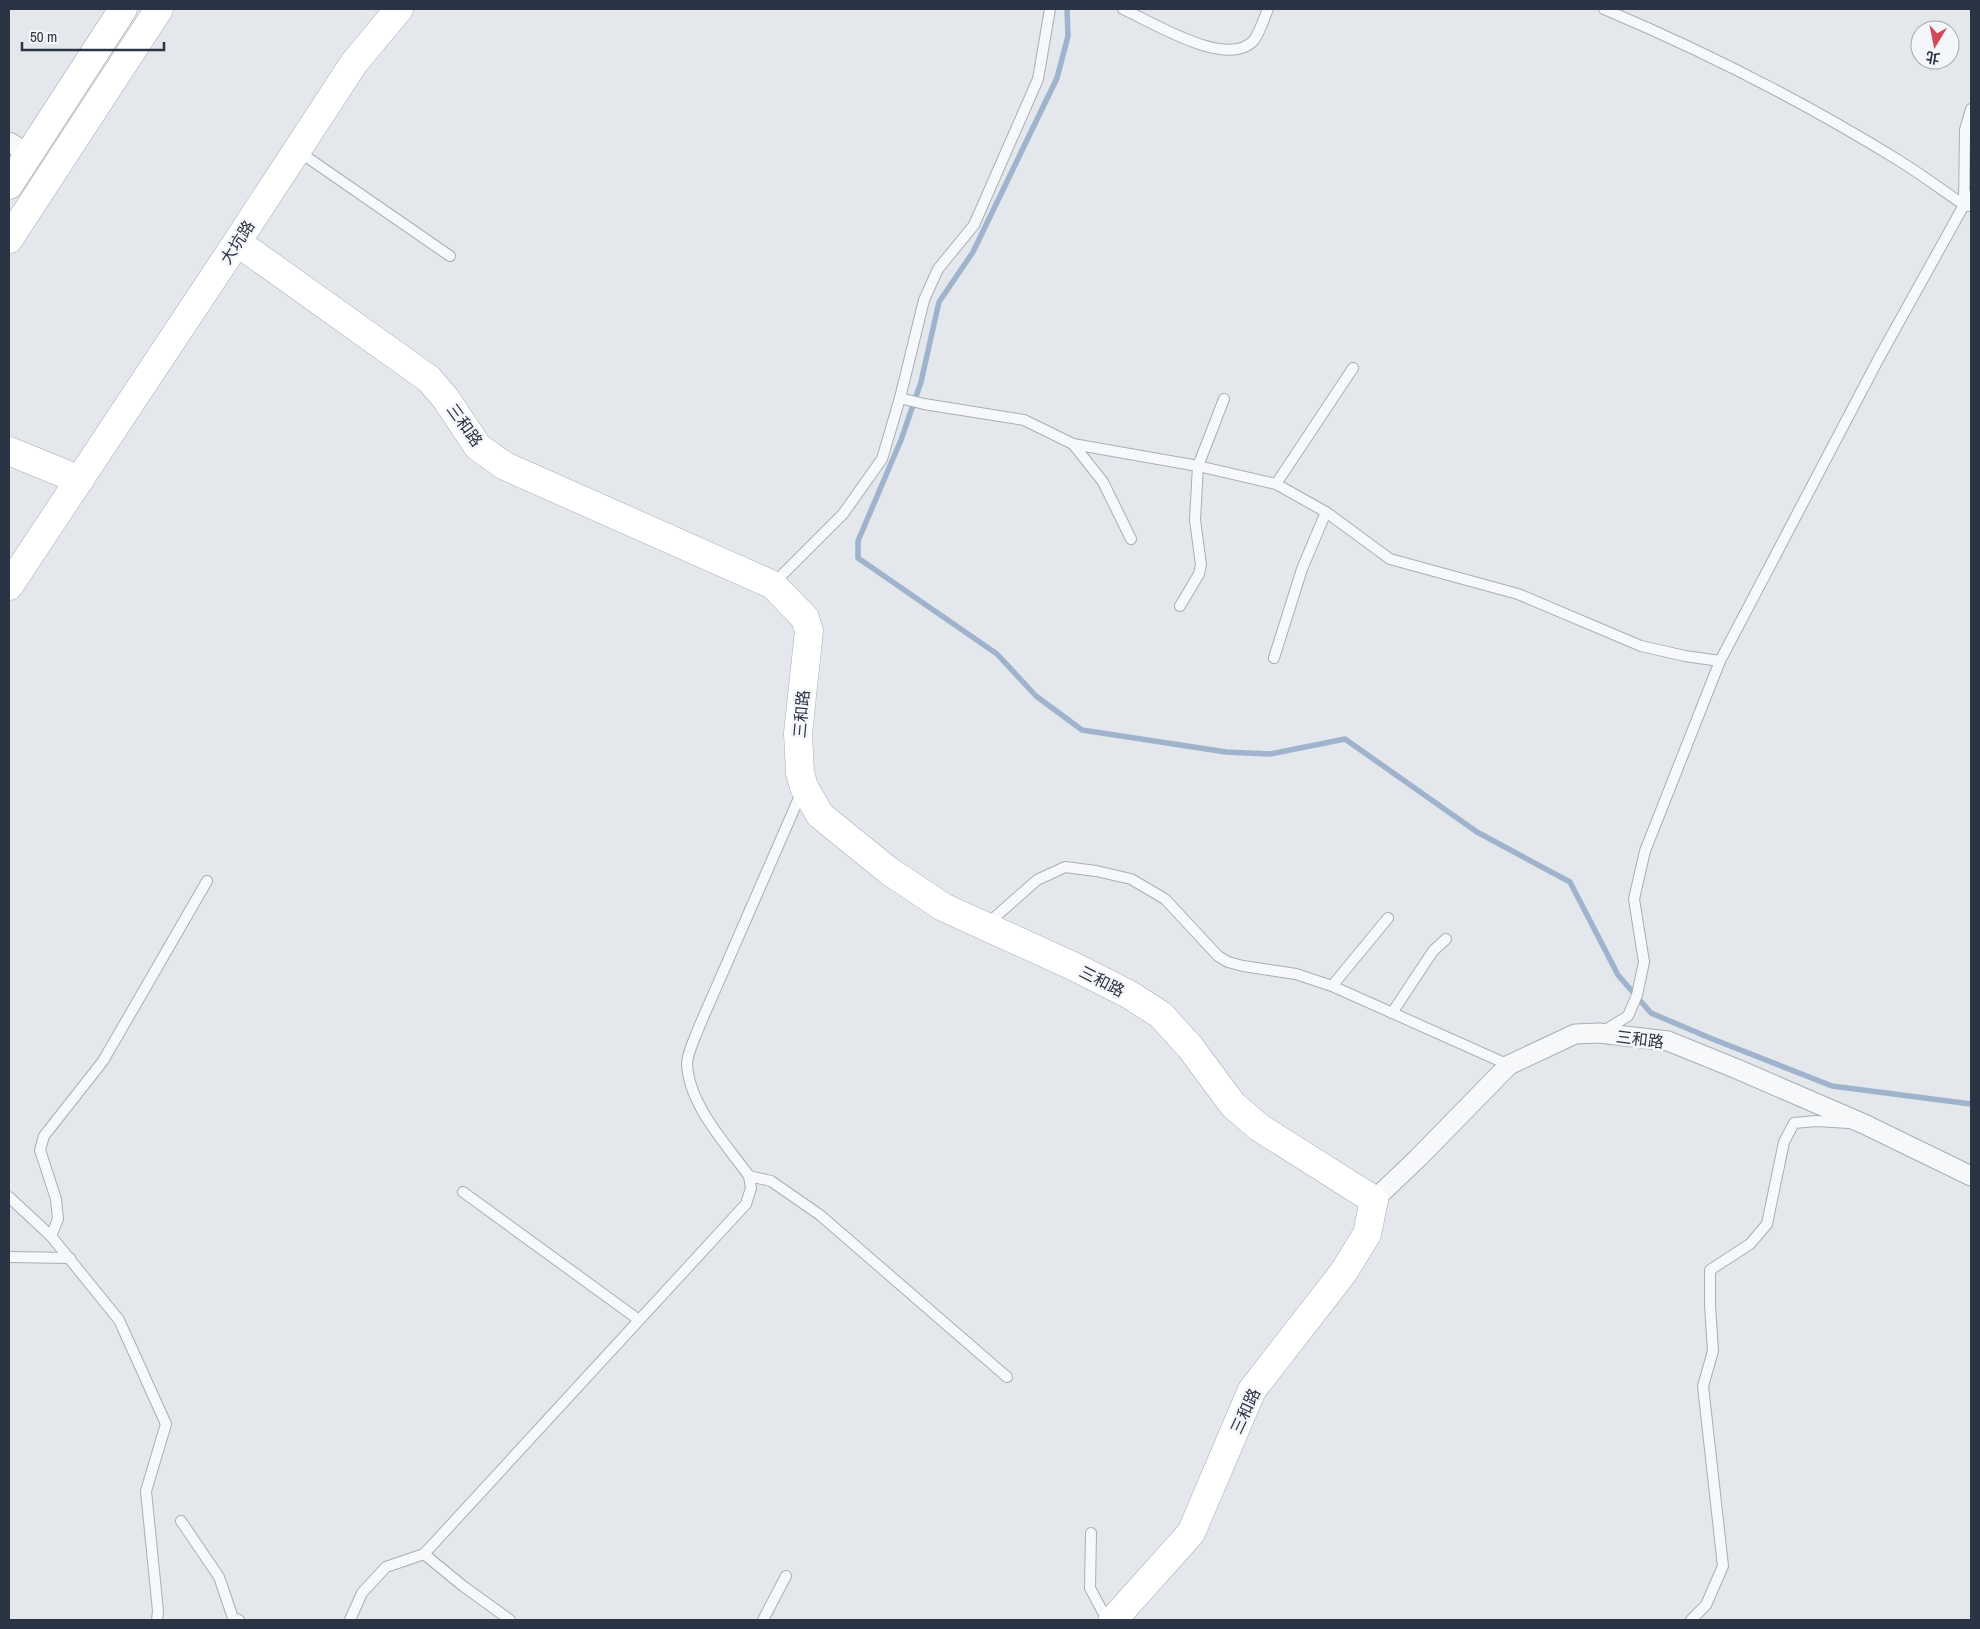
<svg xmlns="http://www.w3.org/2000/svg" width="1980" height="1629" viewBox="0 0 1980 1629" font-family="'Archivo Narrow','Noto Sans TC',sans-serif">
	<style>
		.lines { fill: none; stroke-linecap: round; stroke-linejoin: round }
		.stream { stroke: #9fb4cc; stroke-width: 5.5 }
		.lane-casing { stroke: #a9aeb7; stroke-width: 12 }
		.street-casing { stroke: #a9aeb7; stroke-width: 21 }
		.secondary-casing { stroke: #a9aeb7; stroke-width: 29 }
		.primary-casing { stroke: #a3abb8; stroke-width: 29 }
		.lane { stroke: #f7f8fa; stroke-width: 10 }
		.street { stroke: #f7f8fa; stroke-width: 19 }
		.secondary { stroke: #fff; stroke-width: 28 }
		.primary { stroke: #fff; stroke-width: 28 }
		.labels { text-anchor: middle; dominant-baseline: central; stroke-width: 5; stroke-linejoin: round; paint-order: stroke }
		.street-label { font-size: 16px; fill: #2b3445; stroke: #f4f6f9 }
	</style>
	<rect width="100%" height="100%" fill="#e4e7ec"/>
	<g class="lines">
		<polyline class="stream" points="1067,9 1068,36 1057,78 973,252 939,302 921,382 901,440 858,541 858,558 997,654 1036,696 1082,730 1226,752 1270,754 1345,739 1477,832 1570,882 1618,975 1651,1013 1710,1038 1832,1086 1971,1104"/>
		<defs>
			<g id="lane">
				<path d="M1123,9C1152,22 1228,70 1254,40C1260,32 1264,18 1268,9"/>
				<path d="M1604,9C1706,52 1804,102 1898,160C1921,174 1942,190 1964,205L1970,206"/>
				<polyline points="298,151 450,256"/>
				<polyline points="1964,205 1965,130 1971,109"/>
				<polyline points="900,398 924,404 1024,420 1073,444 1198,466 1276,484 1326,512 1390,559 1518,594 1641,646 1685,656 1720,661"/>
				<polyline points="1073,444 1103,482 1131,539"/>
				<polyline points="1276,484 1353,368"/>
				<polyline points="774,583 843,514 882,459 900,398 924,300 938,269 974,225 1038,79 1050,9"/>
				<polyline points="1180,606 1199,574 1201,565 1195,520 1198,466 1224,399"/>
				<polyline points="1274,658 1302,569 1326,512"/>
				<polyline points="986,925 1037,880 1065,867 1096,871 1131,879 1165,899 1218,956 1228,962 1243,966 1296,974 1332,986 1509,1065"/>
				<polyline points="1332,986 1388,918"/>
				<polyline points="1392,1013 1433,951 1446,939"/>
				<polyline points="1602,1032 1628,1016 1637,995 1644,962 1634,899 1645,851 1720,661 1879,358 1964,205 1971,196"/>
				<polyline points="749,1176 771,1181 820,1215 1007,1377"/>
				<polyline points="463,1192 639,1320"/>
				<polyline points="9,1197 51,1236 119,1320 166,1424 146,1491 158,1611 157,1620"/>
				<polyline points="51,1236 58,1219 56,1199 40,1150 44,1136 103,1061 207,881"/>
				<polyline points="9,1257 70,1258"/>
				<polyline points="181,1521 219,1577 233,1618 239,1620"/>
				<polyline points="1091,1533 1090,1588 1107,1620"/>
				<polyline points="424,1554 463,1586 510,1620"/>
				<path d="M350,1620L362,1593L386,1567L424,1554L746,1204L751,1188L749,1176C726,1144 689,1105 687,1064C687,1053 695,1038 699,1027L802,791"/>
				<polyline points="763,1620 786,1576"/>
				<polyline points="1691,1620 1706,1605 1723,1566 1703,1386 1713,1351 1710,1305 1710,1270 1750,1244 1767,1224 1784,1142 1794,1123 1816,1121 1849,1123"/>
			</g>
			<g id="street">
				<polyline points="9,142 29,154"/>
				<polyline points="1374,1200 1418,1158 1509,1065 1575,1034 1599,1033 1668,1041 1737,1069 1864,1124 1971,1176"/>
			</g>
			<g id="secondary">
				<polyline points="237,242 429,379 446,399 478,447 505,466 773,585 805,618 809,631 798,733 800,773 804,787 820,815 889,871 943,907 1075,967 1130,995 1161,1015 1190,1047 1233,1105 1260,1128 1374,1200 1367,1234 1343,1273 1252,1390 1191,1533 1113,1620"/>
				<polyline points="9,451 80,480"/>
				<polyline points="9,586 237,242 354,63 399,9"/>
			</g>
			<g id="primary">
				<polyline points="9,185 123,9"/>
				<polyline points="9,239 159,9"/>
			</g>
		</defs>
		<use href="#lane" class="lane-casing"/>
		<use href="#street" class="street-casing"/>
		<use href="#secondary" class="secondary-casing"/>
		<use href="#primary" class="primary-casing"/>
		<use href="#lane" class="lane"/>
		<use href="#street" class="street"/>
		<use href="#secondary" class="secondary"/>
		<use href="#primary" class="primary"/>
	</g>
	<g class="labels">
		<g class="street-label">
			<text transform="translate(237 242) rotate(-57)">大坑路</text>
			<text transform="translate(465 425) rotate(54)">三和路</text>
			<text transform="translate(801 714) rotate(-85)">三和路</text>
			<text transform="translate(1102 981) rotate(27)">三和路</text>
			<text transform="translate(1640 1039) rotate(7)">三和路</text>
			<text transform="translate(1245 1411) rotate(-65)">三和路</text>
		</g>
	</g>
	<rect width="1980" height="1629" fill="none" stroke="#2b3445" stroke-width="20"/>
	<g transform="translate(1935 45) rotate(190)"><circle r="24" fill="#f4f6f9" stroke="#a4a8b1"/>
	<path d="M0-4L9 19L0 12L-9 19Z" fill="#d1495b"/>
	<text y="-8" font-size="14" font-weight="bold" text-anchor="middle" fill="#2b3445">北</text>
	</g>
	<path d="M22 42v8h142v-8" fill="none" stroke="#2b3445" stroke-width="2.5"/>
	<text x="30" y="42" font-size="15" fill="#2b3445" stroke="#f4f6f9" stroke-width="4" paint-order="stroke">50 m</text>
</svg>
